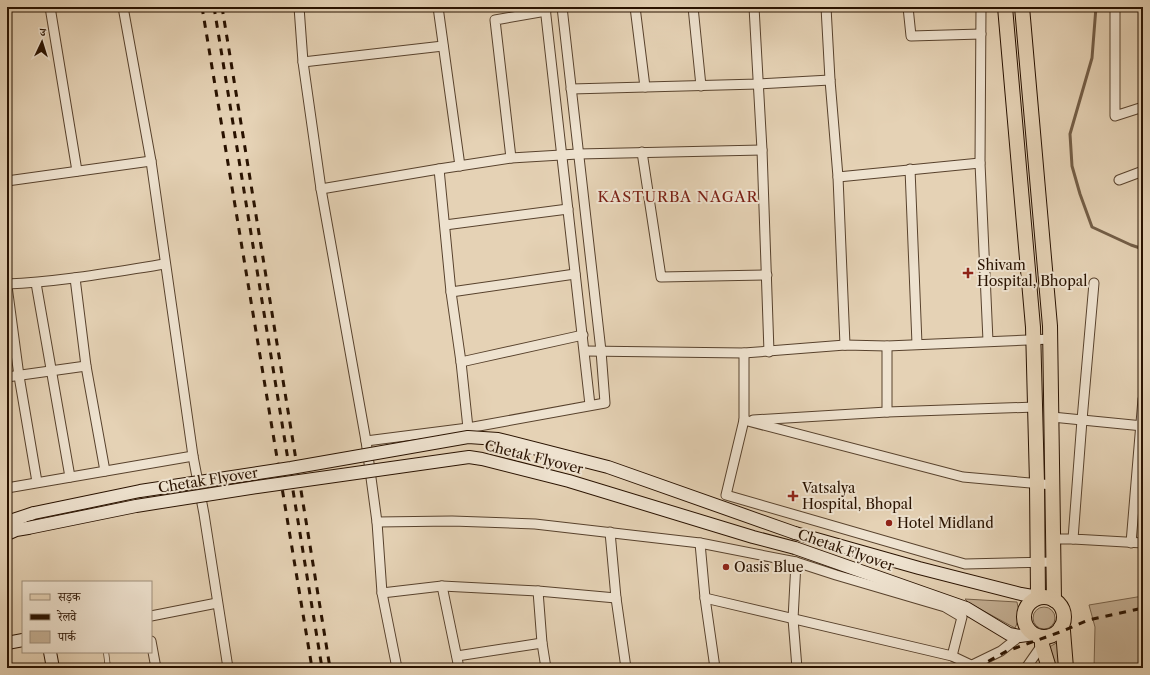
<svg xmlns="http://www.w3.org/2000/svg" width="1150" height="675" viewBox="0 0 1150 675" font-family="'Libre Caslon Text','Noto Serif Devanagari',serif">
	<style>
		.green { fill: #c5b196; stroke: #77624b }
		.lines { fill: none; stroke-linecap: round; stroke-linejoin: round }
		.stream { stroke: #735e47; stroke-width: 3 }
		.lane-casing { stroke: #58422d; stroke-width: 6 }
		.street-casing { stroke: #58422d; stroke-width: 11 }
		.secondary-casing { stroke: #291200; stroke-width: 14 }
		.primary-casing { stroke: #291200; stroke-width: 16 }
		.lane { stroke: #eee2cf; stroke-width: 4.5 }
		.street { stroke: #eee2cf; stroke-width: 9 }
		.secondary { stroke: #eee2cf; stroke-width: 12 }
		.primary { stroke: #e5d2b5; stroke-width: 14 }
		.rail { stroke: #291200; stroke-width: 3; stroke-dasharray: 7 7; stroke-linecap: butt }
		.secondary-bridge-casing { stroke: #291200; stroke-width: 14; stroke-linecap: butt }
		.secondary-bridge { stroke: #eee2cf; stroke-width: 12 }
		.poi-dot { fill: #8f2418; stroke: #eee2cf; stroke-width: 1.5 }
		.labels { text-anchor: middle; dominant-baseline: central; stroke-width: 4; stroke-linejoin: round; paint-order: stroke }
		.poi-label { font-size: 14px; fill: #291200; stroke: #eee2cf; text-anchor: start }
		.street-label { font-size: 14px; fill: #291200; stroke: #eee2cf }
		.neighbourhood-label { font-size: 15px; letter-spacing: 1px; fill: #7a1f14; stroke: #eee2cf }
	</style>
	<rect width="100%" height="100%" fill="#e5d2b5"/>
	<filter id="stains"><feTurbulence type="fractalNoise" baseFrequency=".005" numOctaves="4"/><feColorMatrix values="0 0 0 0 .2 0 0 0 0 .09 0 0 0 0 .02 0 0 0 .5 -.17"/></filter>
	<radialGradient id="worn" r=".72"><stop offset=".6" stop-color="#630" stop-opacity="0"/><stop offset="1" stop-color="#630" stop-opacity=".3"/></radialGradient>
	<g class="green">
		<polygon points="1143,596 1143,668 1094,668 1095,627 1089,605"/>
		<polygon points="965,599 1017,602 1020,617 1015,628 969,603"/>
		<circle cx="1044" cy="618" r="11"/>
		<polygon points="1058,642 1067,668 1056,668 1046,649"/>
	</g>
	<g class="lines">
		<polyline class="stream" points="1096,7 1092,58 1070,134 1072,166 1080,194 1092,227 1131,245 1143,249"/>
		<defs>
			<polyline id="lane" points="106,652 108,668"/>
			<g id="street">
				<polyline points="50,7 77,171"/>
				<polyline points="123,7 151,161 193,456 204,514 228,668"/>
				<polyline points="299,7 303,62 321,189 366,441 377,522 382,593 397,668"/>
				<polyline points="438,7 460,166"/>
				<polyline points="545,7 590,405"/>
				<polyline points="635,7 645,87"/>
				<polyline points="693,7 701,86"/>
				<polyline points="754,7 762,150 769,352"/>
				<polyline points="826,7 830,80 838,177 845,345"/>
				<polyline points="908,7 911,36 981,34"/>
				<polyline points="981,7 980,163 988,341"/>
				<polyline points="1115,7 1115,116 1143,107"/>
				<polyline points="303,62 443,46"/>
				<polyline points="571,89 758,84 830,80"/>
				<polyline points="642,152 661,277 767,275"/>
				<polyline points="511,158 495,20 546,11"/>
				<polyline points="439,169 451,292 461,362 468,428"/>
				<polyline points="910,169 917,344"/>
				<polyline points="838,177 980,163"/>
				<polyline points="1119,180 1143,171"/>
				<polyline points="7,181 151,161"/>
				<polyline points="321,189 439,169 511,158 578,154 762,150"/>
				<polyline points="445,225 568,209"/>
				<polyline points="75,278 86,366 105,471"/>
				<polyline points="36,283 70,477"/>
				<polyline points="1094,283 1082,420 1073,539 1143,543"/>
				<path d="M7,284C60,282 113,272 165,264"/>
				<polyline points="7,286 19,376 37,482"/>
				<polyline points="451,292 575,274"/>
				<polyline points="887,346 887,412"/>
				<polyline points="585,351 744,353 845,345 887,346 1051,339"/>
				<polyline points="744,353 744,420 726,495 965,564 1054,562"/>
				<polyline points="461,362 583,335"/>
				<polyline points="7,377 86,366"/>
				<polyline points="1052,417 1143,426"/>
				<polyline points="744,420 963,477 1053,485"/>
				<polyline points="753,420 887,412 1035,407"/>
				<polyline points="366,441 468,428 605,403 601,351 562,7"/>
				<polyline points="7,488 193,456"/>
				<polyline points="377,522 452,521 535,524 700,543 796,562 836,575 945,607 962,617 952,656"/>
				<polyline points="610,532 616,598 626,668"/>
				<polyline points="1053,539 1073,539"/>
				<polyline points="700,543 705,598 715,668"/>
				<polyline points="1131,543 1143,399"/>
				<polyline points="796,562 793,619 797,668"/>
				<polyline points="442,586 459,668"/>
				<polyline points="538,591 542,643 546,668"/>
				<polyline points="382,593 442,586 538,591 616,598"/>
				<polyline points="705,598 952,656 971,665"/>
				<polyline points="151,616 217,603"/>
				<polyline points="151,641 156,668"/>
				<polyline points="457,656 542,643"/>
				<polyline points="966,668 1001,651 1020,636"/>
				<polyline points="1026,668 1042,645"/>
			</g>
			<g id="secondary">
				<polyline points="7,522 34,513"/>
				<polyline points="795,533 919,568 1021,594 1038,597"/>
				<polyline points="7,534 16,530 28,528"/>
				<polyline points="795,548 966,608 1009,634 1020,636 1034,634"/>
				<polyline points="7,643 23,640"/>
				<polyline points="50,652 53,668"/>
			</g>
			<g id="primary">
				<polyline points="1005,7 1033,327 1037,483 1038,597"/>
				<polyline points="1022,7 1050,326 1054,600"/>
				<circle cx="1044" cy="617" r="20"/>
				<polyline points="1061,627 1063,631 1066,668"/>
				<polyline points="1042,637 1042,645 1049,668"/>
			</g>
		</defs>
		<use href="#lane" class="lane-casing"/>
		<use href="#street" class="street-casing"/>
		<use href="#secondary" class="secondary-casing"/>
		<use href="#primary" class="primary-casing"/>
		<use href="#lane" class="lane"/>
		<use href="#street" class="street"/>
		<use href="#secondary" class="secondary"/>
		<use href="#primary" class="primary"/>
		<g class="rail">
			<polyline points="202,7 312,668"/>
			<polyline points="214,7 322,668"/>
			<polyline points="222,7 330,668"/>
			<polyline points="976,668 1007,651 1063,631 1088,620 1143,608"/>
		</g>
		<defs>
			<g id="secondary-bridge">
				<polyline points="34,513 140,491 291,468 468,437 498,439 608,467 795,533"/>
				<polyline points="28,528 136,506 257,487 469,457 482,459 569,481 753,537 795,548"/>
			</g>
		</defs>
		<use href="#secondary-bridge" class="secondary-bridge-casing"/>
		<use href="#secondary-bridge" class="secondary-bridge"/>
	</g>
	<g class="poi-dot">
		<path d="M966 267h4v4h4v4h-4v4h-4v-4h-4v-4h4z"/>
		<path d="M791 490h4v4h4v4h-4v4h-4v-4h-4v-4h4z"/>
		<circle cx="889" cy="523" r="4"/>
		<circle cx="726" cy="567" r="4"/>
	</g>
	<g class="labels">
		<g class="poi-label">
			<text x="977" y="265">Shivam<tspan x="977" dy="16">Hospital, Bhopal</tspan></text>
			<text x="802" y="488">Vatsalya<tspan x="802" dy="16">Hospital, Bhopal</tspan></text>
			<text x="897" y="523">Hotel Midland</text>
			<text x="734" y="567">Oasis Blue</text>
		</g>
		<g class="street-label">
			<text transform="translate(534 457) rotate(14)">Chetak Flyover</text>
			<text transform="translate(208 480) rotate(-9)">Chetak Flyover</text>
			<text transform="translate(846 550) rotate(19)">Chetak Flyover</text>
		</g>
		<g class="neighbourhood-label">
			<text x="678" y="196">KASTURBA NAGAR</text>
		</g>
	</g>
	<rect width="1150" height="675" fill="none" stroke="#e5d2b5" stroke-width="24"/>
	<rect x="8" y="8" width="1134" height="659" fill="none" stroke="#291200" stroke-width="2"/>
	<rect x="12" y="12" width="1126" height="651" fill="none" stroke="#291200"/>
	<rect x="22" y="581" width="130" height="72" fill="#eee2cf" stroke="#9f8f7c"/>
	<rect x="30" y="594" width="20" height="6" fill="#e5d2b5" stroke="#9f8f7c"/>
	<text x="58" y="601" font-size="12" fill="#291200">सड़क</text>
	<rect x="30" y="614" width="20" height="6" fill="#291200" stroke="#9f8f7c"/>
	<text x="58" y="621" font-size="12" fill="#291200">रेलवे</text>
	<rect x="30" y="631" width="20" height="12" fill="#c5b196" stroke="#9f8f7c"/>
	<text x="58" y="641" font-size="12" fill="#291200">पार्क</text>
	<g transform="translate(42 42) rotate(4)" stroke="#eee2cf" stroke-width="3" paint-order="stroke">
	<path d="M0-3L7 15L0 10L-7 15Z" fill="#291200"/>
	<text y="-6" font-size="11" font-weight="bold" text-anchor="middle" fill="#291200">उ</text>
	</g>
	<rect width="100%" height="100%" filter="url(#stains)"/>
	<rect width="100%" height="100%" fill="url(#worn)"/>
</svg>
